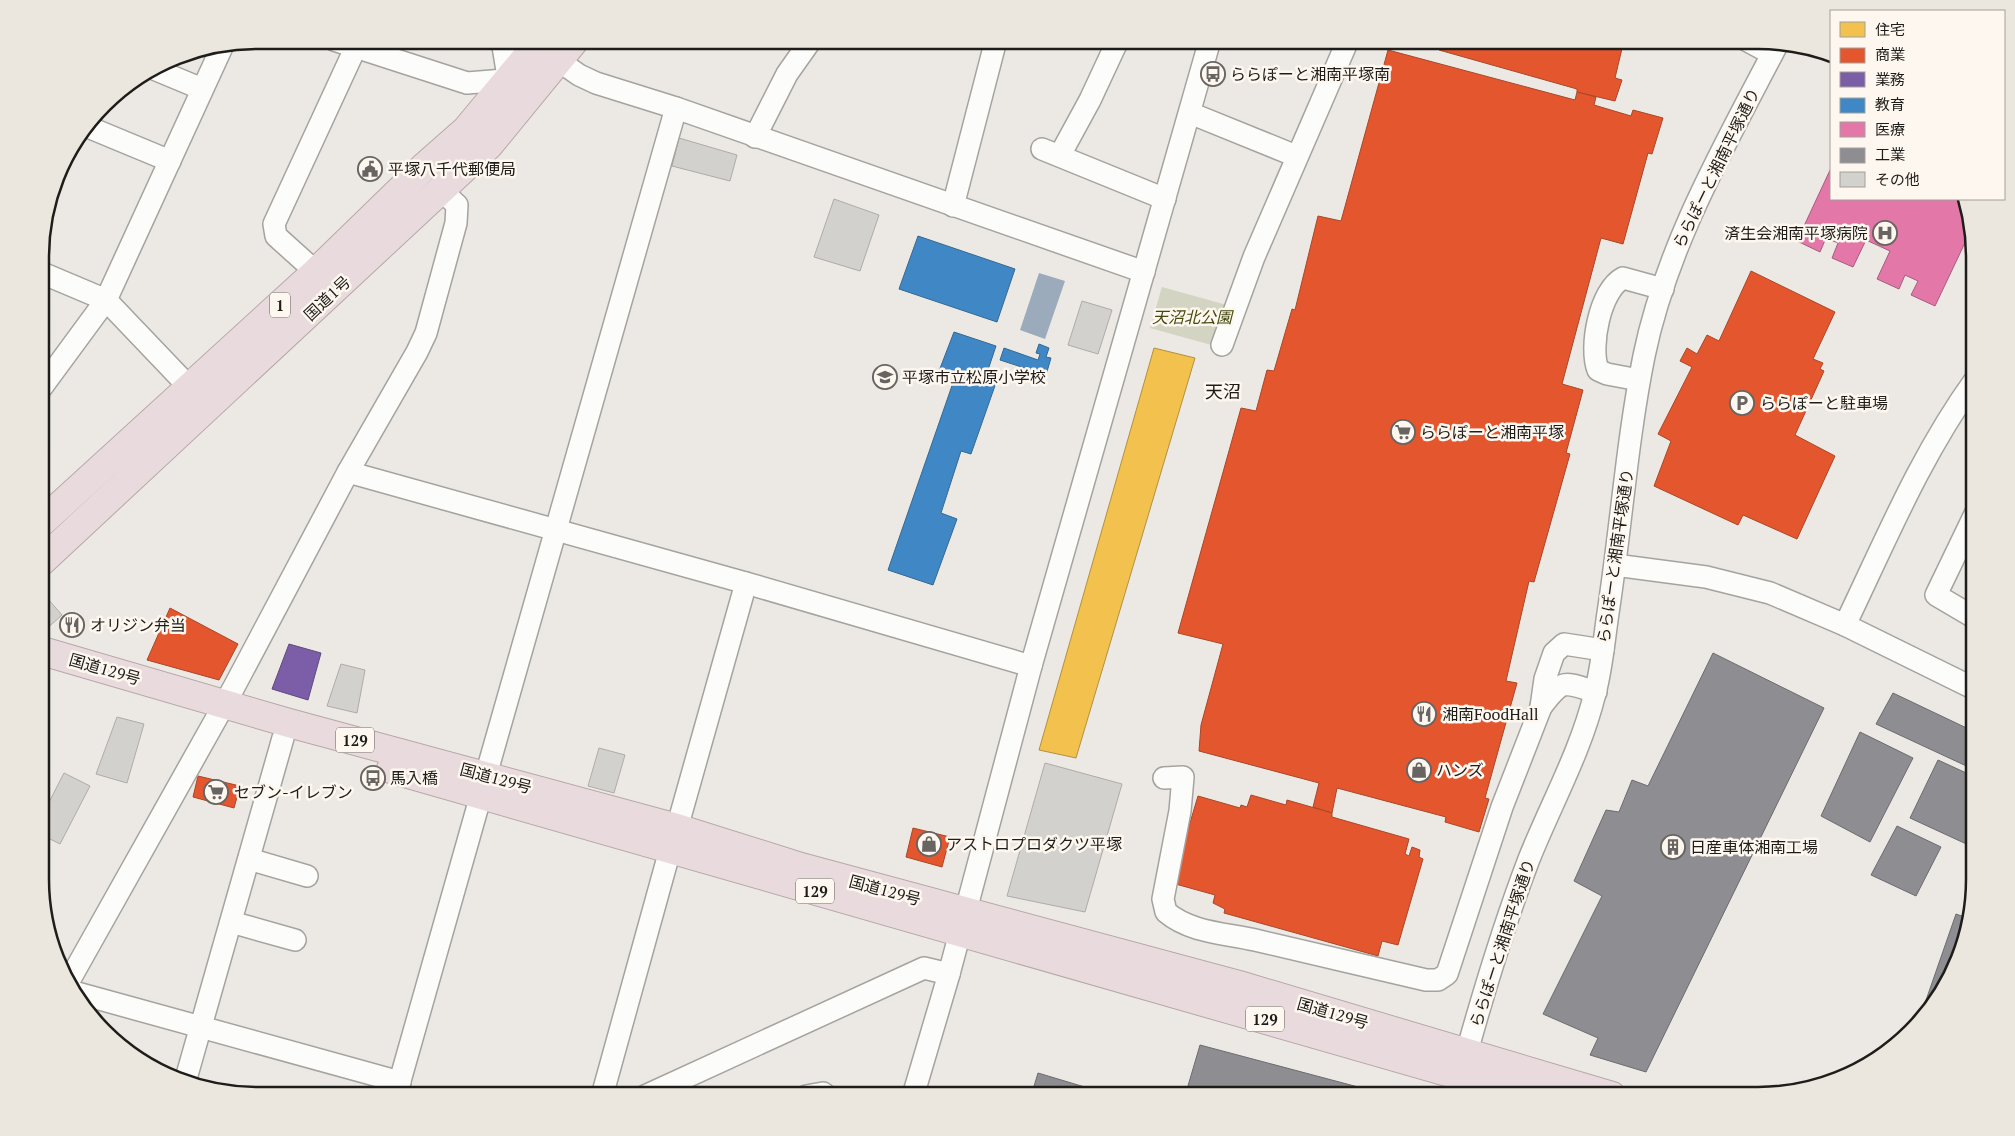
<svg xmlns="http://www.w3.org/2000/svg" width="2015" height="1136" viewBox="0 0 2015 1136" font-family="'PT Serif','Noto Sans JP',serif">
	<style>
		.green { fill: #d4d4c2 }
		.water { fill: #9babbb }
		.homes { fill: #f2c14e; stroke: #b3903e }
		.shops { fill: #e4572e; stroke: #a94628 }
		.offices { fill: #7b5ea7; stroke: #5f4a7d }
		.schools { fill: #3f88c5; stroke: #356892 }
		.health { fill: #e377a8; stroke: #a85c7d }
		.industry { fill: #8d8d92; stroke: #6c6b6e }
		.building { fill: #d3d1cd; stroke: #aeaba8 }
		.lines { fill: none; stroke-linecap: round; stroke-linejoin: round }
		.minor-casing { stroke: #a5a39f; stroke-width: 24 }
		.highway-casing { stroke: #b7a7a9; stroke-width: 30 }
		.minor { stroke: #fcfcfb; stroke-width: 21 }
		.highway { stroke: #e9dbdd; stroke-width: 28 }
		.labels { text-anchor: middle; dominant-baseline: central; stroke-width: 5; stroke-linejoin: round; paint-order: stroke }
		.shield { fill: #fdf7ef; stroke: #625e5a; stroke-width: 1 }
		.shield-label { font-size: 15px; font-weight: bold; fill: #1f1d1a }
		.poi-label { font-size: 16px; fill: #1f1d1a; stroke: #fdf7ef; text-anchor: start }
		.street-label { font-size: 16px; fill: #1f1d1a; stroke: #fdf7ef }
		.park-label { font-size: 16px; font-style: italic; fill: #45480f; stroke: #fdf7ef }
		.neighbourhood-label { font-size: 18px; fill: #1f1d1a; stroke: #fdf7ef }
		.rim { fill: none; stroke: #1f1d1a; stroke-width: 2.5 }
	</style>
	<rect width="100%" height="100%" fill="#ece9e4"/>
	<polygon class="green" points="1162,287 1227,305 1215,346 1150,328"/>
	<polygon class="water" points="1039,273 1065,281 1045,339 1020,330"/>
	<polygon class="homes" points="1154,348 1195,358 1076,758 1039,750"/>
	<g class="shops">
		<polygon points="1442,40 1624,40 1615,78 1622,80 1615,101 1577,92 1577,89 1439,50"/>
		<polygon points="1388,50 1575,100 1577,92 1596,97 1594,105 1631,116 1633,110 1663,118 1652,154 1648,153 1623,244 1601,238 1562,384 1583,390 1566,453 1570,454 1534,582 1529,581 1506,681 1517,683 1485,798 1489,799 1479,832 1445,822 1446,817 1337,788 1332,813 1313,807 1319,783 1199,751 1201,725 1223,644 1178,633 1241,408 1256,411 1267,370 1274,371 1292,309 1295,310 1318,216 1341,221"/>
		<polygon points="1751,271 1835,312 1813,359 1823,363 1820,369 1824,371 1795,435 1835,456 1797,539 1743,515 1738,525 1654,486 1671,441 1658,434 1692,367 1680,361 1687,348 1697,354 1707,335 1719,341"/>
		<polygon points="170,608 238,644 219,680 147,660"/>
		<polygon points="198,776 240,786 234,808 193,797"/>
		<polygon points="1251,795 1286,805 1287,800 1332,813 1332,817 1409,839 1405,854 1409,856 1412,847 1420,850 1419,857 1423,859 1398,945 1382,941 1378,956 1224,913 1225,909 1213,903 1215,895 1172,883 1198,796 1240,808 1241,805 1247,807"/>
		<polygon points="913,828 950,837 942,867 906,857"/>
	</g>
	<polygon class="offices" points="289,644 321,653 308,700 272,689"/>
	<g class="schools">
		<polygon points="918,236 1015,269 997,322 899,289"/>
		<polygon points="954,332 996,346 986,376 997,380 971,454 961,451 941,513 957,519 933,585 888,570 955,377 939,371"/>
		<polygon points="1039,344 1049,348 1046,357 1051,358 1046,375 1000,360 1004,348 1038,360 1040,354 1036,353"/>
	</g>
	<polygon class="health" points="1831,168 1831,199 1966,199 1972,228 1935,306 1911,295 1918,281 1905,275 1899,289 1877,279 1890,251 1866,240 1853,267 1832,258 1838,243 1826,238 1820,252 1797,241"/>
	<g class="industry">
		<polygon points="1713,653 1824,708 1646,1072 1590,1055 1598,1038 1543,1014 1602,896 1574,881 1606,810 1619,812 1632,780 1648,786"/>
		<polygon points="1893,693 1975,732 1975,770 1876,724"/>
		<polygon points="1860,732 1913,758 1870,842 1821,816"/>
		<polygon points="1938,760 1975,777 1975,848 1910,818"/>
		<polygon points="1897,826 1941,847 1916,896 1871,875"/>
		<polygon points="1956,914 1967,918 1946,988 1917,1026"/>
		<polygon points="1200,1045 1392,1096 1185,1096"/>
		<polygon points="1038,1073 1108,1094 1107,1096 1031,1096"/>
	</g>
	<g class="building">
		<polygon points="675,40 696,40 690,49"/>
		<polygon points="679,138 737,155 730,181 672,166"/>
		<polygon points="834,199 879,215 860,271 814,257"/>
		<polygon points="1082,301 1112,310 1098,354 1068,345"/>
		<polygon points="42,596 47,598 62,615 43,632"/>
		<polygon points="341,664 365,670 357,713 327,706"/>
		<polygon points="117,717 144,724 127,783 96,774"/>
		<polygon points="599,748 625,755 614,793 588,786"/>
		<polygon points="1045,763 1122,784 1085,912 1007,896"/>
		<polygon points="64,773 90,786 60,844 42,835 42,816"/>
	</g>
	<g class="lines">
		<defs>
			<g id="minor">
				<polyline points="334,40 467,83 517,79"/>
				<polyline points="502,40 510,89"/>
				<polyline points="1746,40 1772,54"/>
				<polyline points="549,47 559,61 579,75 596,83 676,108 1144,272"/>
				<polyline points="154,69 202,89"/>
				<polyline points="1190,113 1296,156"/>
				<polyline points="88,127 170,161"/>
				<polyline points="755,137 787,74 811,40"/>
				<polyline points="1042,149 1165,199"/>
				<polyline points="1060,155 1090,100 1118,40"/>
				<polyline points="953,206 996,40"/>
				<polyline points="316,272 276,236 274,224 359,40"/>
				<polyline points="42,273 106,300 190,388"/>
				<polyline points="1222,345 1254,257 1348,40"/>
				<path d="M1639,380L1607,374L1598,370C1589,347 1600,290 1623,278L1663,289"/>
				<polyline points="42,387 106,300 222,47"/>
				<polyline points="348,472 746,583 1031,666"/>
				<polyline points="1975,514 1936,595 1975,618"/>
				<polyline points="1615,565 1706,577 1770,593 1845,625 1975,689"/>
				<path d="M1845,625C1885,542 1920,456 1975,380"/>
				<path d="M1541,707C1563,678 1563,682 1596,692"/>
				<polyline points="486,775 676,108"/>
				<path d="M1164,778L1183,777L1180,811L1163,899L1166,912C1191,933 1225,933 1255,940C1312,953 1369,967 1426,980H1438L1447,974L1502,807L1541,707L1545,679L1554,653L1564,644L1603,650"/>
				<polyline points="677,828 746,583"/>
				<polyline points="249,859 307,876"/>
				<polyline points="231,922 295,940"/>
				<polyline points="69,981 234,687 348,472 417,352 426,333 456,223 457,205 442,191"/>
				<polyline points="74,992 400,1082"/>
				<path d="M1463,1066C1482,997 1503,927 1529,859C1551,804 1581,751 1595,693C1602,667 1604,640 1608,613C1621,528 1627,440 1644,356C1667,244 1726,143 1778,43"/>
				<polyline points="185,1082 283,738"/>
				<polyline points="396,1095 481,795"/>
				<polyline points="602,1096 670,850"/>
				<polyline points="645,1096 924,968 949,974"/>
				<polyline points="806,1096 823,1093 827,1096"/>
				<polyline points="913,1096 949,974 1031,666 1210,40"/>
			</g>
			<g id="highway">
				<polyline points="42,522 316,272 424,167 466,130 541,40"/>
				<polyline points="42,561 489,145 575,40"/>
				<polyline points="42,651 289,723 677,828 801,867 1239,985 1612,1096"/>
				<polyline points="391,769 1531,1096"/>
			</g>
		</defs>
		<use href="#minor" class="minor-casing"/>
		<use href="#highway" class="highway-casing"/>
		<use href="#minor" class="minor"/>
		<use href="#highway" class="highway"/>
	</g>
	<defs>
		<symbol id="bus-ring" viewBox="-11 -11 22 22"><circle r="9.5" fill="#fdf7ef" stroke="#676461" stroke-width="1.5"/><path d="M-5-6H5V4H4V6H2V4H-2V6H-4V4H-5ZM-3.5-4V0h7V-4ZM-3.5 1.2v1.5H-2V1.2ZM2 1.2v1.5H3.5V1.2Z" fill="#676461"/></symbol>
		<symbol id="civic-ring" viewBox="-11 -11 22 22"><circle r="9.5" fill="#fdf7ef" stroke="#676461" stroke-width="1.5"/><path d="M-.6-6.5H3V-4.5H.6V-3L4-1V1h2V6H-6V1h2V-1L-.6-3ZM-1.2 2.5V6h2.4V2.5Z" fill="#676461"/></symbol>
		<symbol id="hospital-ring" viewBox="-11 -11 22 22"><circle r="9.5" fill="#fdf7ef" stroke="#676461" stroke-width="1.5"/><path d="M-5-5h3v3.5h4V-5h3V5h-3V1.5h-4V5h-3Z" fill="#676461"/></symbol>
		<symbol id="school-ring" viewBox="-11 -11 22 22"><circle r="9.5" fill="#fdf7ef" stroke="#676461" stroke-width="1.5"/><path d="M0-5L7-2L0 1L-7-2ZM-4 1L0 2.5L4 1V4Q0 6-4 4Z" fill="#676461"/></symbol>
		<symbol id="parking-ring" viewBox="-11 -11 22 22"><circle r="9.5" fill="#fdf7ef" stroke="#676461" stroke-width="1.5"/><path d="M-3.5-5.5H1a3.5 3.5 0 0 1 0 7H-1V5.5H-3.5ZM-1-3.4V-.6H.8a1.4 1.4 0 0 0 0-2.8Z" fill="#676461"/></symbol>
		<symbol id="supermarket-ring" viewBox="-11 -11 22 22"><circle r="9.5" fill="#fdf7ef" stroke="#676461" stroke-width="1.5"/><path d="M-6-5.5h2.5l.6 2H6L4.5 2H-2.5L-4.4-4H-6ZM-1.5 3.2a1.3 1.3 0 1 0 .1 0ZM3 3.2a1.3 1.3 0 1 0 .1 0Z" fill="#676461"/></symbol>
		<symbol id="restaurant-ring" viewBox="-11 -11 22 22"><circle r="9.5" fill="#fdf7ef" stroke="#676461" stroke-width="1.5"/><path d="M-5-6h1v4h1v-4h1v4h1v-4h1v5L-1.5 .5V6h-2V.5L-5-1ZM5-6V6H3V1.5H1.5Q1.5-4 5-6Z" fill="#676461"/></symbol>
		<symbol id="shop-ring" viewBox="-11 -11 22 22"><circle r="9.5" fill="#fdf7ef" stroke="#676461" stroke-width="1.5"/><path d="M-5-2.5h2.3a2.7 3.5 0 0 1 5.4 0H5L5.5 6h-11ZM-1.5-2.5h3a1.5 2.3 0 0 0-3 0Z" fill="#676461"/></symbol>
		<symbol id="building-ring" viewBox="-11 -11 22 22"><circle r="9.5" fill="#fdf7ef" stroke="#676461" stroke-width="1.5"/><path d="M-4-6H4V6H1V3H-1V6H-4ZM-2.5-4.3h1.7v1.8h-1.7ZM.8-4.3h1.7v1.8H.8ZM-2.5-1h1.7V.8h-1.7ZM.8-1h1.7V.8H.8Z" fill="#676461"/></symbol>
	</defs>
	<g fill-rule="evenodd">
		<use href="#bus-ring" x="1199" y="60" width="28" height="28"/>
		<use href="#civic-ring" x="356" y="155" width="28" height="28"/>
		<use href="#hospital-ring" x="1871" y="219" width="28" height="28"/>
		<use href="#school-ring" x="871" y="363" width="28" height="28"/>
		<use href="#parking-ring" x="1728" y="389" width="28" height="28"/>
		<use href="#supermarket-ring" x="1389" y="418" width="28" height="28"/>
		<use href="#restaurant-ring" x="58" y="611" width="28" height="28"/>
		<use href="#restaurant-ring" x="1410" y="700" width="28" height="28"/>
		<use href="#shop-ring" x="1405" y="756" width="28" height="28"/>
		<use href="#bus-ring" x="359" y="764" width="28" height="28"/>
		<use href="#supermarket-ring" x="202" y="778" width="28" height="28"/>
		<use href="#shop-ring" x="915" y="830" width="28" height="28"/>
		<use href="#building-ring" x="1659" y="833" width="28" height="28"/>
	</g>
	<g class="labels">
		<g class="shield">
			<rect x="270" y="292.5" width="20" height="25" rx="4"/>
			<rect x="336" y="727.5" width="38" height="25" rx="4"/>
			<rect x="796" y="878.5" width="38" height="25" rx="4"/>
			<rect x="1246" y="1006.5" width="38" height="25" rx="4"/>
		</g>
		<g class="shield-label">
			<text x="280" y="305">1</text>
			<text x="355" y="740">129</text>
			<text x="815" y="891">129</text>
			<text x="1265" y="1019">129</text>
		</g>
		<g class="poi-label">
			<text x="1230" y="74">ららぽーと湘南平塚南</text>
			<text x="388" y="169">平塚八千代郵便局</text>
			<text x="1868" y="233" text-anchor="end">済生会湘南平塚病院</text>
			<text x="902" y="377">平塚市立松原小学校</text>
			<text x="1760" y="403">ららぽーと駐車場</text>
			<text x="1420" y="432">ららぽーと湘南平塚</text>
			<text x="90" y="625">オリジン弁当</text>
			<text x="1442" y="714">湘南FoodHall</text>
			<text x="1436" y="770">ハンズ</text>
			<text x="390" y="778">馬入橋</text>
			<text x="234" y="792">セブン-イレブン</text>
			<text x="946" y="844">アストロプロダクツ平塚</text>
			<text x="1690" y="847">日産車体湘南工場</text>
		</g>
		<g class="street-label">
			<text transform="translate(1716 168) rotate(-64)">ららぽーと湘南平塚通り</text>
			<text transform="translate(327 298) rotate(-43)">国道1号</text>
			<text transform="translate(1615 556) rotate(-82)">ららぽーと湘南平塚通り</text>
			<text transform="translate(105 669) rotate(16)">国道129号</text>
			<text transform="translate(496 778) rotate(15)">国道129号</text>
			<text transform="translate(885 890) rotate(15)">国道129号</text>
			<text transform="translate(1502 943) rotate(-72)">ららぽーと湘南平塚通り</text>
			<text transform="translate(1333 1013) rotate(16)">国道129号</text>
		</g>
		<g class="park-label">
			<text x="1192" y="317">天沼北公園</text>
		</g>
		<g class="neighbourhood-label">
			<text x="1223" y="391">天沼</text>
		</g>
	</g>
	<path d="M0 0H2015V1136H0ZM257 49H1758A208 208 0 0 1 1966 257V879A208 208 0 0 1 1758 1087H257A208 208 0 0 1 49 879V257A208 208 0 0 1 257 49Z" fill="#ebe6de" fill-rule="evenodd"/>
	<path class="rim" d="M257 49H1758A208 208 0 0 1 1966 257V879A208 208 0 0 1 1758 1087H257A208 208 0 0 1 49 879V257A208 208 0 0 1 257 49Z"/>
	<rect x="1830" y="10" width="175" height="190" fill="#fdf7ef" stroke="#a4a09a"/>
	<rect x="1840" y="22" width="25" height="15" fill="#f2c14e" stroke="#a4a09a"/>
	<text x="1875" y="35" font-size="15" fill="#1f1d1a">住宅</text>
	<rect x="1840" y="48" width="25" height="15" fill="#e4572e" stroke="#a4a09a"/>
	<text x="1875" y="60" font-size="15" fill="#1f1d1a">商業</text>
	<rect x="1840" y="72" width="25" height="15" fill="#7b5ea7" stroke="#a4a09a"/>
	<text x="1875" y="85" font-size="15" fill="#1f1d1a">業務</text>
	<rect x="1840" y="98" width="25" height="15" fill="#3f88c5" stroke="#a4a09a"/>
	<text x="1875" y="110" font-size="15" fill="#1f1d1a">教育</text>
	<rect x="1840" y="122" width="25" height="15" fill="#e377a8" stroke="#a4a09a"/>
	<text x="1875" y="135" font-size="15" fill="#1f1d1a">医療</text>
	<rect x="1840" y="148" width="25" height="15" fill="#8d8d92" stroke="#a4a09a"/>
	<text x="1875" y="160" font-size="15" fill="#1f1d1a">工業</text>
	<rect x="1840" y="172" width="25" height="15" fill="#d3d1cd" stroke="#a4a09a"/>
	<text x="1875" y="185" font-size="15" fill="#1f1d1a">その他</text>
</svg>
